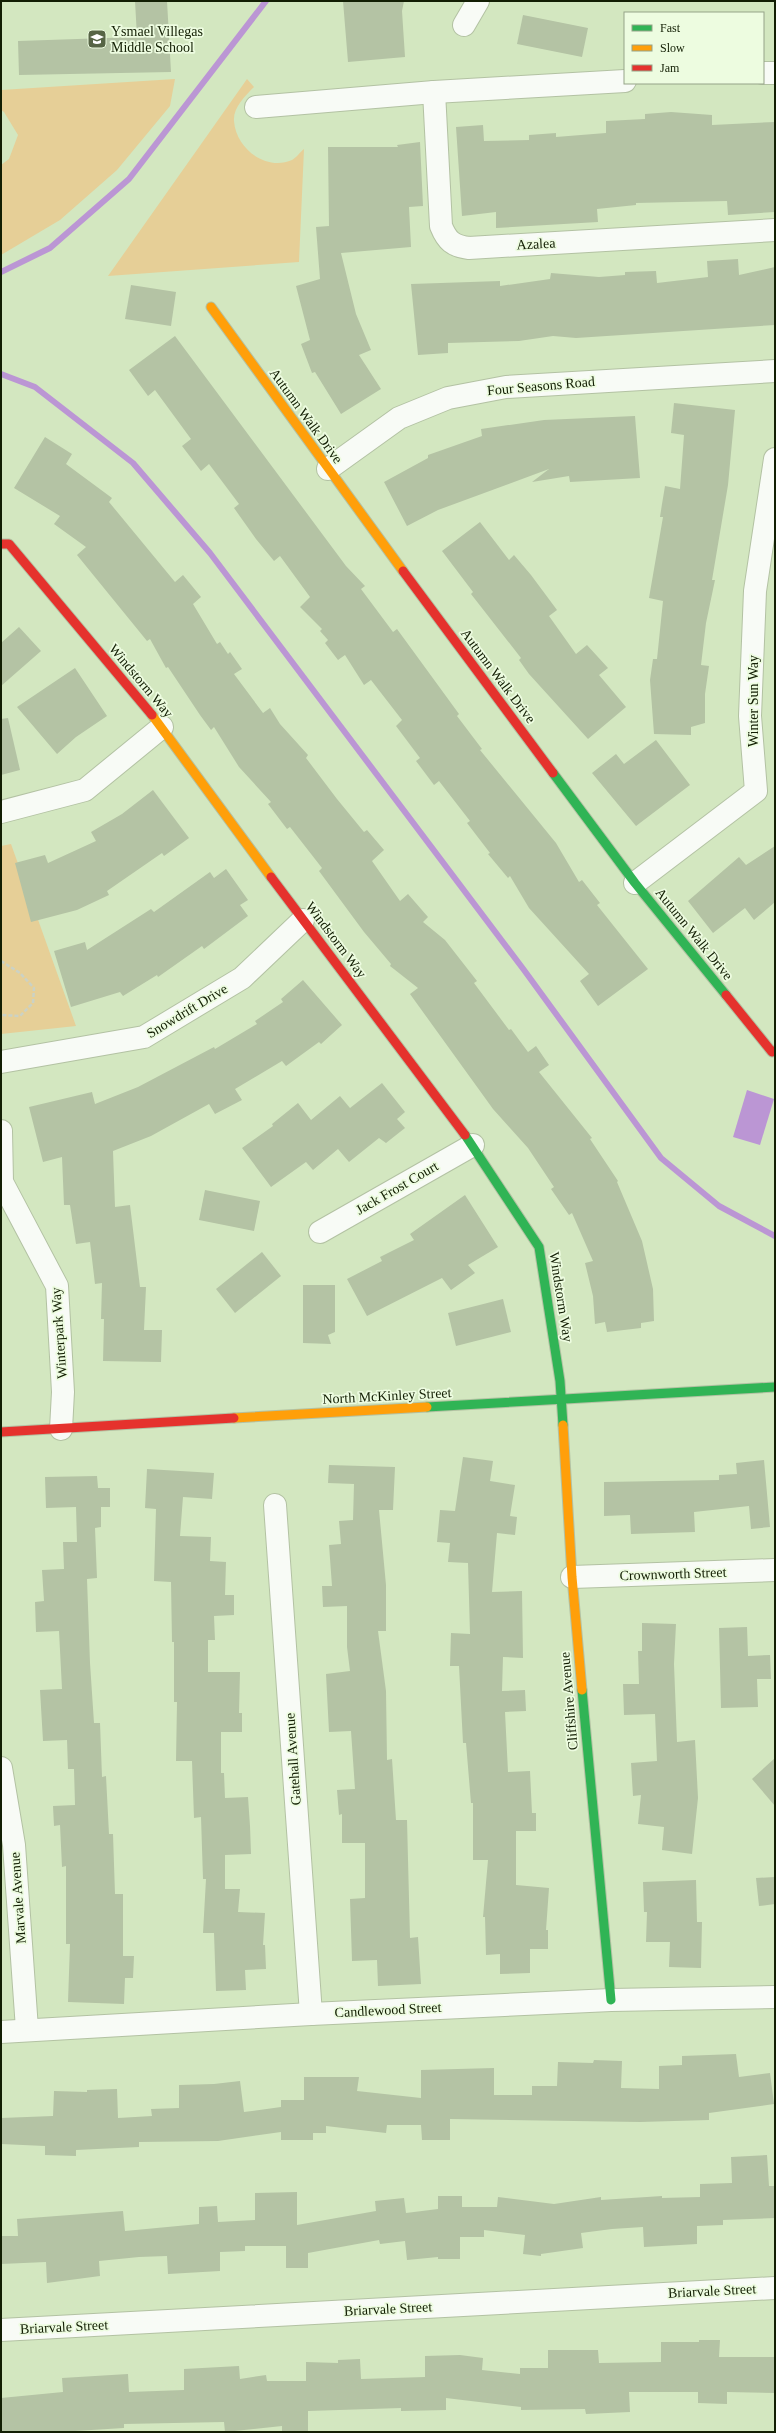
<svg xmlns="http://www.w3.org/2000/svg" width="776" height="2433" viewBox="0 0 776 2433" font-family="'Times New Roman',serif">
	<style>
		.green { fill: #e6cf97 }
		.water { fill: #bb96d4 }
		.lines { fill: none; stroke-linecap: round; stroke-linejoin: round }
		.stream { stroke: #bb96d4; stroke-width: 6 }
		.building { fill: #b4c3a4 }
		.street-casing { stroke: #b3c2a3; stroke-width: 24 }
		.fast-casing { stroke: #b3c2a3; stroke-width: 11 }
		.slow-casing { stroke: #b3c2a3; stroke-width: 11 }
		.jam-casing { stroke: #b3c2a3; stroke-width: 11 }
		.path { stroke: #cbd2c5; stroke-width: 2.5; stroke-dasharray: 4 2; stroke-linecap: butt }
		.street { stroke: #f8fbf6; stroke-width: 22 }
		.fast { stroke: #30b455; stroke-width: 9 }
		.slow { stroke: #ff9f0a; stroke-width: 9 }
		.jam { stroke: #e5322d; stroke-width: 9 }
		.labels { text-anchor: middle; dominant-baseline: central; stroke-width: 3.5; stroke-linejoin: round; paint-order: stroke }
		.poi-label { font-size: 14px; fill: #121e03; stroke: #edfce0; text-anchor: start }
		.street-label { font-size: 14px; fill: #121e03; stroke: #edfce0 }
	</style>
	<rect width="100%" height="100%" fill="#d3e7c0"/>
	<g class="green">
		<polygon points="175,79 170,106 117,170 60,220 1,255 1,165 9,159 18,135 4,112 1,110 1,90"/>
		<path d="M247,79L254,87C245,96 233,108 234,121C236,149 266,171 292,160C296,158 300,152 304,149L299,262L108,276Z"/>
		<polygon points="11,844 76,1026 1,1034 1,846"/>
	</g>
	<polygon class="water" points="747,1090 774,1099 760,1145 733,1137"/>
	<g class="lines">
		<g class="stream">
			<polyline points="1,272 50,248 129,179 266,1"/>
			<polyline points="1,374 35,387 133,463 210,553 524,970 661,1158 719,1206 775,1236"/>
		</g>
	</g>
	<g class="building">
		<polygon points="135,1 167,1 171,72 19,75 18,41 137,37"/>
		<polygon points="343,1 404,1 402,11 405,57 348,62"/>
		<polygon points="523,15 588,28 582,57 517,44"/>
		<polygon points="671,112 712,115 712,125 775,122 775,212 728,215 727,201 636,203 636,205 597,209 598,222 496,228 496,212 462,216 456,127 483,125 484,141 529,140 529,135 556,133 556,137 606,133 606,121 645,119 645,114"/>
		<polygon points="420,142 423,206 409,207 411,247 341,253 356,314 371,350 359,355 381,389 341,414 315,372 312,373 301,344 310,340 296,286 320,279 316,227 329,226 328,147 398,147 397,145"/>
		<polygon points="738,259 739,275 775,267 775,325 576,338 553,336 519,341 448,343 448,353 418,355 411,284 500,281 500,286 550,279 551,273 599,277 625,275 625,272 656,271 657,283 708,277 707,261"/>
		<polygon points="131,285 176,292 171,326 125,319"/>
		<polygon points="175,336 346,566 365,586 361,589 393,632 397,629 459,714 457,716 482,749 480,750 556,843 579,882 582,880 600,903 597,905 648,969 598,1006 580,981 589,974 529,908 510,876 508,878 488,854 490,853 467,823 470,821 439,781 434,785 416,761 420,758 396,726 402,720 371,680 364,685 345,655 338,660 325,643 328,640 320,631 322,629 300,607 310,597 280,556 274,561 256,539 234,508 239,504 209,464 201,471 182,446 191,439 155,390 148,396 129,370"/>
		<polygon points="674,403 735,410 728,485 712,580 715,580 706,623 701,665 709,666 705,694 705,723 691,727 691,735 654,734 650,680 653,659 657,659 663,601 649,598 663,517 660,517 662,504 665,486 680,489 684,435 671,433"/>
		<polygon points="635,416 640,478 570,482 569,476 532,482 549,469 438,510 407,526 384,482 428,458 428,455 482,436 481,429 544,420"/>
		<polygon points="45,437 72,454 66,464 112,498 109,502 175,582 183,575 201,597 193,604 217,644 220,642 228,654 230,652 242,669 234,674 263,713 270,708 280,724 308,755 306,758 337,799 364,832 367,830 384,850 372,861 400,901 408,894 428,917 423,922 445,940 477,981 474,983 509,1030 511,1029 528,1052 536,1046 549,1065 539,1072 592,1138 590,1139 618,1181 617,1182 642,1241 653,1289 654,1321 641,1323 641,1328 607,1332 605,1322 595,1324 593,1296 585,1263 593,1261 572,1213 569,1215 551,1189 554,1187 528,1148 493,1109 410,994 418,988 390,966 391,964 364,932 319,871 322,868 290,827 287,829 268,804 271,802 239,767 214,727 211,730 200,715 168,667 166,668 150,639 147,641 77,555 86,547 54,524 60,516 14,488"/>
		<polygon points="480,522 509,560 514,555 531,575 557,610 549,616 576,654 587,645 608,668 599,675 626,707 588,739 529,674 519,660 521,658 471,594 473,592 442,551"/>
		<polygon points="19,627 41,651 1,686 1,643"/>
		<polygon points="75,668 107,716 76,737 57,754 17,707"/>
		<polygon points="8,718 20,770 1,775 1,719"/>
		<polygon points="656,740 690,785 636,826 592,773 616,754 624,764"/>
		<polygon points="153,790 189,838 164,856 162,853 107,891 109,895 77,910 31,922 15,863 45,855 48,863 96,841 91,832 122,814"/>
		<polygon points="775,846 775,902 754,920 745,908 713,933 688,901 739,857 746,865"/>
		<polygon points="226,869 248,900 240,905 248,916 204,949 202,946 158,977 157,975 123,996 120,992 71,1007 54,951 85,942 87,950 151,909 154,912 210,872 214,878"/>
		<polygon points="303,980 342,1025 321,1044 319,1042 286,1066 282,1061 235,1089 242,1100 215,1114 209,1104 151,1136 113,1151 115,1207 130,1205 140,1287 146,1287 144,1330 162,1330 161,1362 103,1361 104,1319 101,1319 102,1283 95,1284 90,1242 76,1244 70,1205 64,1205 62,1157 43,1162 29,1107 92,1092 95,1104 138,1087 214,1047 215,1049 257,1024 255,1021 283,1002 281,999"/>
		<polygon points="382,1083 405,1112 397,1119 405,1128 386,1143 379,1138 349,1162 338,1149 313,1170 306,1162 271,1187 242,1148 273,1126 272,1124 298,1103 311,1120 340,1096 350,1108"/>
		<polygon points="205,1190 260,1201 254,1231 199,1220"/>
		<polygon points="465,1195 498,1247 468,1265 475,1273 451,1290 442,1278 367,1316 347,1279 382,1261 380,1257 414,1240 410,1234"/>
		<polygon points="262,1252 281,1276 235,1313 216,1289"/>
		<polygon points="303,1285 335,1285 335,1332 328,1335 331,1344 303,1343"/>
		<polygon points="503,1299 511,1332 456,1346 448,1313"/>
		<polygon points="463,1457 493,1461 490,1481 515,1485 510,1516 517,1517 515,1535 497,1533 492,1592 522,1591 523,1658 503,1657 502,1691 525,1690 526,1711 505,1712 508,1772 530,1771 532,1813 536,1813 536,1831 516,1831 516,1885 549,1888 546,1930 548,1930 548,1949 530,1949 530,1973 500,1974 500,1954 486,1955 485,1917 483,1917 488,1860 473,1860 473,1803 471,1803 466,1743 463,1743 459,1666 450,1666 451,1633 470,1634 468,1563 448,1562 450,1543 437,1542 440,1510 455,1511"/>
		<polygon points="764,1460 770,1527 751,1529 749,1506 694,1512 695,1532 631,1534 630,1515 604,1516 604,1482 719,1480 719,1475 737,1474 736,1463"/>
		<polygon points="329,1465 395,1467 393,1510 379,1510 386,1585 386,1631 378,1631 386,1691 387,1760 392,1759 396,1820 407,1820 410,1938 418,1937 421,1984 378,1986 377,1960 352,1961 350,1899 365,1898 365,1843 342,1843 342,1814 339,1815 337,1790 355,1789 351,1731 329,1732 326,1674 350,1671 347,1647 347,1606 323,1607 322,1586 332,1586 329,1545 341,1544 339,1521 353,1520 354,1484 328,1483"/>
		<polygon points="147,1469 214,1473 212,1499 183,1497 180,1536 211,1537 210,1561 226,1562 225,1595 234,1595 234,1615 214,1616 215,1640 208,1640 208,1672 240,1672 239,1713 242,1713 242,1732 221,1732 221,1773 224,1773 225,1798 248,1797 250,1826 251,1854 225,1855 225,1889 240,1889 238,1912 265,1913 263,1945 265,1945 266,1969 245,1970 246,1990 216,1991 214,1933 203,1933 206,1879 203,1879 201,1817 194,1818 192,1761 176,1761 177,1702 174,1702 174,1642 172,1642 171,1582 154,1581 156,1509 145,1508"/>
		<polygon points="97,1476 98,1488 110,1488 110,1507 101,1507 101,1527 95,1528 97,1578 87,1579 90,1663 94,1723 100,1723 102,1777 106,1776 109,1834 113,1834 115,1894 123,1894 123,1956 134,1956 133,1978 125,1978 124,2004 68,2002 70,1944 66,1944 66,1866 62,1867 60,1825 54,1826 53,1806 75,1805 74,1769 68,1769 67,1740 43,1741 40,1690 62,1689 59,1631 36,1632 35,1602 44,1601 42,1570 64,1569 63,1542 77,1542 76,1507 46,1508 45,1477"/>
		<polygon points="642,1623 676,1624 674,1664 677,1742 695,1740 698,1798 692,1854 662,1850 664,1827 638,1824 641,1795 633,1796 631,1763 657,1761 655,1714 624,1715 623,1684 639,1684 638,1651 642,1651"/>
		<polygon points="747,1627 748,1656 770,1655 771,1679 757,1679 758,1707 721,1708 719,1628"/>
		<polygon points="775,1758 775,1806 752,1779"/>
		<polygon points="775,1877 775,1904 759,1906 756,1878"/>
		<polygon points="696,1880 697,1922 702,1922 701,1968 669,1967 670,1942 646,1942 647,1912 644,1912 643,1882"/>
		<polygon points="736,2054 739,2077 770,2073 774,2104 709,2113 709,2120 640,2122 450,2119 450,2140 422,2140 421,2125 387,2125 386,2133 326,2126 326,2133 313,2133 313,2140 281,2140 281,2132 218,2141 139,2142 139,2147 76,2150 76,2156 45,2155 45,2146 1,2144 1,2118 53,2116 54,2091 87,2092 87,2090 117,2089 118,2118 152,2116 151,2109 179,2108 179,2085 214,2084 240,2081 244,2112 281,2107 281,2100 304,2100 304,2077 359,2077 357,2091 421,2098 421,2070 494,2068 494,2095 532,2095 532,2086 557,2086 558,2062 593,2063 594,2060 622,2061 621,2088 659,2089 659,2066 682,2065 682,2056"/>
		<polygon points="767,2155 769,2186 775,2186 775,2218 723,2220 723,2225 697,2226 697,2244 644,2247 643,2227 612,2229 581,2233 583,2248 541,2254 541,2256 523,2254 525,2235 484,2230 484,2237 460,2237 460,2259 438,2259 438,2257 407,2260 405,2241 380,2244 379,2240 308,2253 308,2268 286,2268 286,2246 245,2246 245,2251 220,2252 220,2271 168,2274 167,2256 139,2257 99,2261 100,2276 47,2283 46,2262 1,2264 1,2236 18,2236 17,2219 123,2211 125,2231 199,2224 199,2207 217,2206 218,2222 255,2220 255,2193 297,2192 297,2225 376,2211 375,2201 404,2198 406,2213 438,2209 438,2196 462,2196 462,2207 497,2207 498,2197 554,2204 601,2197 601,2200 662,2196 662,2198 700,2197 700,2184 732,2183 731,2157"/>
		<polygon points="699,2340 720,2340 719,2357 775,2357 775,2393 727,2392 727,2404 698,2403 698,2392 629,2392 630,2412 586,2414 585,2409 521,2410 521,2407 446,2398 446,2410 401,2411 401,2408 308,2411 308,2432 282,2432 282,2426 225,2432 224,2422 124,2424 124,2428 59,2432 1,2432 1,2398 63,2392 62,2378 128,2374 129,2392 184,2390 184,2369 239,2366 240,2379 266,2375 267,2381 306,2381 306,2362 338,2363 338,2360 360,2359 361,2379 425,2377 425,2356 460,2355 483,2358 482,2370 520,2374 520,2368 548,2368 548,2350 598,2350 599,2363 661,2362 661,2342 699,2342"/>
	</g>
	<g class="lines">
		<defs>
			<g id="street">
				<polyline points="464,25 478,1"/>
				<polyline points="763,73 775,73"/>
				<path d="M434,92L441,226C447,241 453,246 469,248L775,230"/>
				<polyline points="256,107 434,92 625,81"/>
				<polyline points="328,469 399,418 448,398 506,387 775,371"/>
				<polyline points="1,812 85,790 162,727"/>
				<polyline points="635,883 756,791 750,716 755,591 775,459"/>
				<polyline points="1,1062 144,1037 242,978 303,920"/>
				<polyline points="1,1131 2,1182 57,1286 63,1392 61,1429"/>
				<polyline points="320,1232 473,1145"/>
				<polyline points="275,1505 311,2014"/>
				<polyline points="572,1577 775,1570"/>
				<polyline points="1,1768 14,1845 27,2029"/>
				<polyline points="1,2032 311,2014 611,2000 775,1997"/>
				<polyline points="1,2330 775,2288"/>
			</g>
			<g id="fast">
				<polyline points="553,773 635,883 726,995"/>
				<polyline points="465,1135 539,1247 560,1381 563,1425"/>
				<polyline points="427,1407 775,1387"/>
				<polyline points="582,1690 611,2000"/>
			</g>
			<g id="slow">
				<polyline points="211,307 403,571"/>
				<polyline points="152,715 271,877"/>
				<polyline points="234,1418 427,1407"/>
				<polyline points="563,1425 572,1577 582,1690"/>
			</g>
			<g id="jam">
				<polyline points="1,544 9,544 152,715"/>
				<polyline points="403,571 553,773"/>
				<polyline points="271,877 465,1135"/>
				<polyline points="726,995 772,1052 775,1051"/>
				<polyline points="1,1432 234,1418"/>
			</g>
		</defs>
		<use href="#street" class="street-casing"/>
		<use href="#fast" class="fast-casing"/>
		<use href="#slow" class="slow-casing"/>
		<use href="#jam" class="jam-casing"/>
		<polyline class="path" points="1,961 20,973 34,988 33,1003 20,1016 1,1015"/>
		<use href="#street" class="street"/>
		<use href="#fast" class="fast"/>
		<use href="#slow" class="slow"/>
		<use href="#jam" class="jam"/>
	</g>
	<defs>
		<symbol id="school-square" viewBox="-11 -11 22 22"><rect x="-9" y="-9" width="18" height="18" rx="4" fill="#566445" stroke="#edfce0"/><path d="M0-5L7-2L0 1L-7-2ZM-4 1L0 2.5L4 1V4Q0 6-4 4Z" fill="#fff"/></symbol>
	</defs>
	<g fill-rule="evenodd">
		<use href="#school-square" x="86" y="28" width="22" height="22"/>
	</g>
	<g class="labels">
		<g class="poi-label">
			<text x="111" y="31">Ysmael Villegas<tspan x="111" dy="16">Middle School</tspan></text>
		</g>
		<g class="street-label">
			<text transform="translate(536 244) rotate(-3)">Azalea</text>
			<text transform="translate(541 386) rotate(-5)">Four Seasons Road</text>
			<text transform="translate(306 416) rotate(54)">Autumn Walk Drive</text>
			<text transform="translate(498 676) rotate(53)">Autumn Walk Drive</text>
			<text transform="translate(141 681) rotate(50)">Windstorm Way</text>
			<text transform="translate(753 701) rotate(-90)">Winter Sun Way</text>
			<text transform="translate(694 934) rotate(51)">Autumn Walk Drive</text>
			<text transform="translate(336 940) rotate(53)">Windstorm Way</text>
			<text transform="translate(187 1011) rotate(-31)">Snowdrift Drive</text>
			<text transform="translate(397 1188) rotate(-30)">Jack Frost Court</text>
			<text transform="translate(561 1297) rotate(81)">Windstorm Way</text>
			<text transform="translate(59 1333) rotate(-94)">Winterpark Way</text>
			<text transform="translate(387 1396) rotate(-3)">North McKinley Street</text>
			<text transform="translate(673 1574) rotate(-2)">Crownworth Street</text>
			<text transform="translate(569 1701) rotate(-95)">Cliffshire Avenue</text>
			<text transform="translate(293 1759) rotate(-94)">Gatehall Avenue</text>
			<text transform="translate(18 1898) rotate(-94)">Marvale Avenue</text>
			<text transform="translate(388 2010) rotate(-3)">Candlewood Street</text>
			<text transform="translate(712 2291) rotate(-3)">Briarvale Street</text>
			<text transform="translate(388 2309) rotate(-3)">Briarvale Street</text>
			<text transform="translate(64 2327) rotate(-3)">Briarvale Street</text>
		</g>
	</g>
	<rect width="776" height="2433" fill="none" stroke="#121e03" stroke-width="4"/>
	<rect x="624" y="12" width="140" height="72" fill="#edfce0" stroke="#95a388"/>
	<rect x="632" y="25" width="20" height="6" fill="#30b455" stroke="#95a388"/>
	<text x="660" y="32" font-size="12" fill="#121e03">Fast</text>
	<rect x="632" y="45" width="20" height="6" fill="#ff9f0a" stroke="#95a388"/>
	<text x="660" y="52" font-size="12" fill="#121e03">Slow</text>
	<rect x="632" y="65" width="20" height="6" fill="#e5322d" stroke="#95a388"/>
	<text x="660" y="72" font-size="12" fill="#121e03">Jam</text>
</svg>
